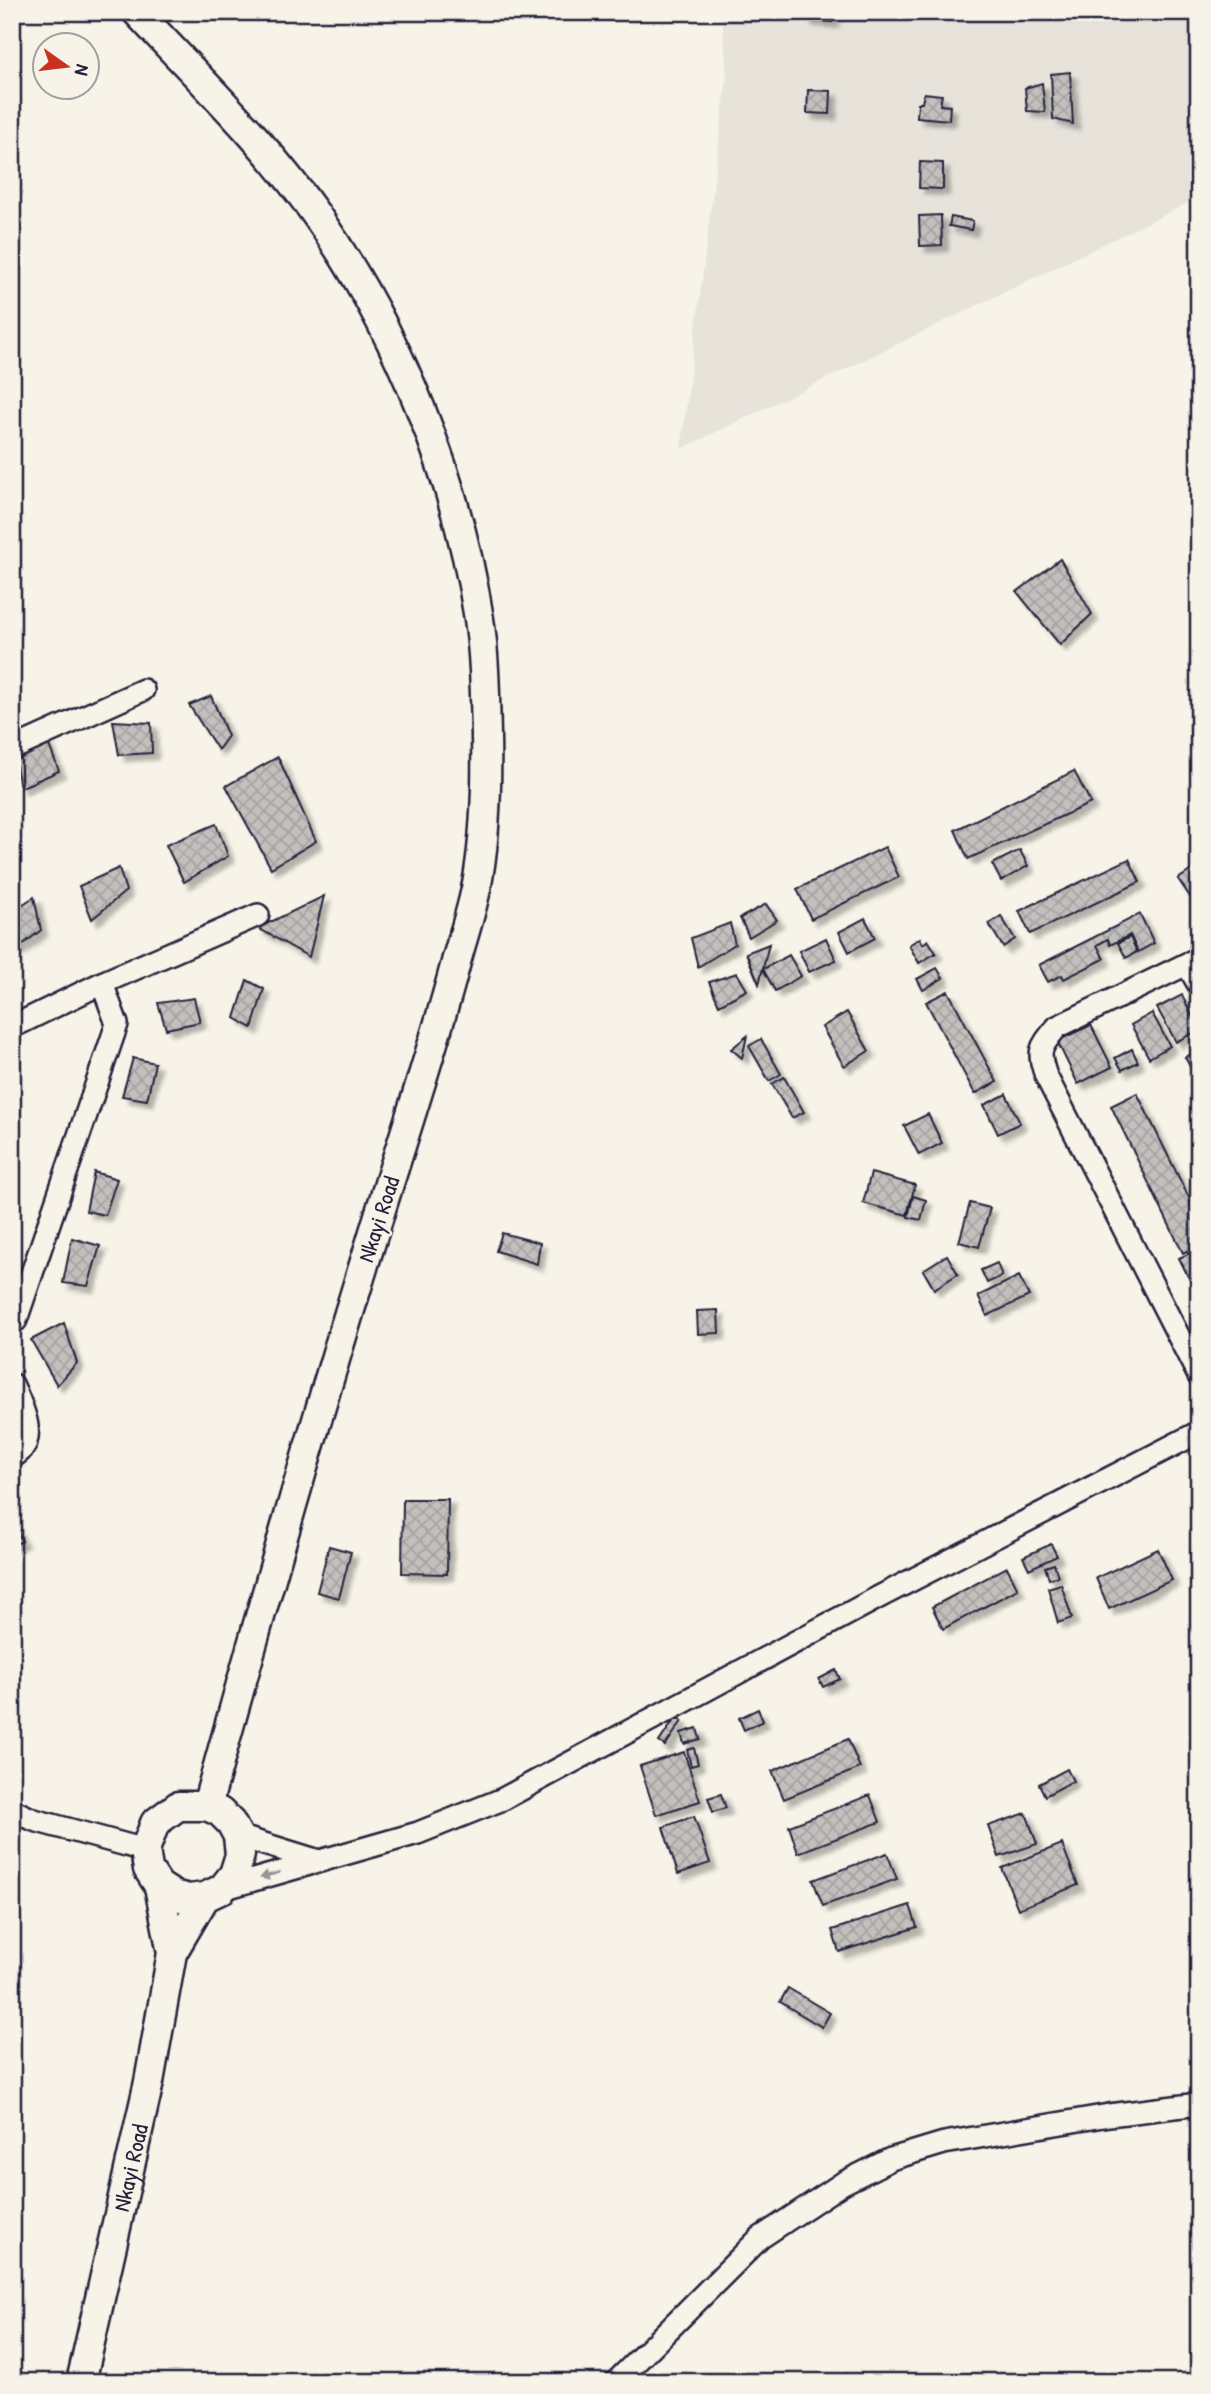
<svg xmlns="http://www.w3.org/2000/svg" width="1211" height="2394" viewBox="0 0 1211 2394" font-family="'Patrick Hand',sans-serif">
	<style>
		.built { fill: #e7e3db }
		.building { fill: url(#building-cross-hatch); stroke: #22223b; stroke-width: 2; filter: url(#shadow) }
		.lines { fill: none; stroke-linecap: round; stroke-linejoin: round }
		.minor-casing { stroke: #22223b; stroke-width: 26 }
		.major-casing { stroke: #22223b; stroke-width: 33 }
		.minor { stroke: #f7f3e8; stroke-width: 21 }
		.major { stroke: #f7f3e8; stroke-width: 28 }
		.oneway { fill: #97959a }
		.labels { text-anchor: middle; dominant-baseline: central; stroke-width: 5; stroke-linejoin: round; paint-order: stroke }
		.street-label { font-size: 23px; fill: #22223b; stroke: #f7f3e8 }
	</style>
	<defs>
		<pattern id="building-cross-hatch" width="8" height="8" patternUnits="userSpaceOnUse" patternTransform="scale(1.75)"><rect width="8" height="8" fill="#c2bfbd"/><path d="M0 0l8 8M0 8l8-8" fill="none" stroke="#a6a4a3"/></pattern>
		<filter id="shadow"><feDropShadow dx="6" dy="6" stdDeviation="2" flood-color="#0004"/></filter>
	</defs>
	<rect width="100%" height="100%" fill="#f7f3e8"/>
	<filter id="ink" filterUnits="userSpaceOnUse"><feTurbulence type="fractalNoise" baseFrequency=".0143" numOctaves="2"/><feDisplacementMap in="SourceGraphic" scale="14" xChannelSelector="R" yChannelSelector="G"/><feConvolveMatrix kernelMatrix="1 2 1 2 8 2 1 2 1" color-interpolation-filters="sRGB"/></filter>
	<g filter="url(#ink)">
		<polygon class="built" points="722,12 1199,12 1199,198 681,449 727,77"/>
		<g class="building">
			<polygon points="807,12 834,12 832,22 806,19"/>
			<polygon points="1070,72 1073,124 1053,119 1051,74"/>
			<polygon points="1042,83 1045,112 1027,111 1025,88"/>
			<polygon points="808,90 831,91 830,114 807,113"/>
			<polygon points="924,93 942,95 940,105 950,106 949,120 917,117 918,103 922,103"/>
			<polygon points="920,162 943,163 943,189 919,188"/>
			<polygon points="941,215 942,245 920,246 919,216"/>
			<polygon points="951,217 973,221 971,230 949,226"/>
			<polygon points="1060,559 1092,614 1060,645 1017,592"/>
			<polygon points="211,696 228,736 218,750 189,705"/>
			<polygon points="113,721 151,723 152,753 119,755"/>
			<polygon points="47,740 59,771 20,788 14,754"/>
			<polygon points="278,757 316,841 271,868 226,786"/>
			<polygon points="1074,771 1091,803 968,859 955,830"/>
			<polygon points="216,824 228,856 184,882 166,845"/>
			<polygon points="885,847 899,877 811,919 797,889"/>
			<polygon points="1020,850 1028,866 1001,881 992,864"/>
			<polygon points="1129,859 1140,882 1030,934 1019,911"/>
			<polygon points="1199,865 1199,906 1197,907 1178,879"/>
			<polygon points="119,868 126,891 92,919 79,886"/>
			<polygon points="324,896 309,957 258,928"/>
			<polygon points="34,897 41,930 15,951 12,948 12,911"/>
			<polygon points="766,904 777,920 749,937 740,918"/>
			<polygon points="1140,914 1154,943 1138,952 1130,935 1110,945 1108,939 1097,945 1104,959 1064,979 1062,975 1048,982 1039,965"/>
			<polygon points="1001,916 1015,939 1003,947 989,924"/>
			<polygon points="865,918 875,938 849,952 839,932"/>
			<polygon points="730,923 735,944 698,967 691,938"/>
			<polygon points="1130,937 1137,952 1126,958 1118,943"/>
			<polygon points="826,938 836,960 809,972 799,951"/>
			<polygon points="920,938 923,944 928,940 936,953 919,963 909,945"/>
			<polygon points="769,944 759,984 746,953"/>
			<polygon points="789,955 801,976 775,991 763,969"/>
			<polygon points="937,968 943,978 923,990 917,979"/>
			<polygon points="737,973 747,990 719,1005 709,982"/>
			<polygon points="247,980 264,989 252,1028 235,1018"/>
			<polygon points="948,991 997,1082 975,1094 926,1002"/>
			<polygon points="1182,995 1199,1030 1176,1042 1157,1008"/>
			<polygon points="194,998 200,1022 166,1029 158,1003"/>
			<polygon points="847,1012 869,1051 844,1066 822,1027"/>
			<polygon points="1152,1013 1170,1046 1149,1058 1131,1025"/>
			<polygon points="1091,1025 1112,1067 1078,1084 1057,1041"/>
			<polygon points="747,1036 742,1058 731,1049"/>
			<polygon points="761,1039 781,1074 769,1081 749,1046"/>
			<polygon points="1132,1049 1138,1062 1122,1070 1115,1058"/>
			<polygon points="1199,1051 1199,1081 1198,1082 1185,1057"/>
			<polygon points="133,1058 155,1063 147,1100 122,1096"/>
			<polygon points="784,1077 804,1112 792,1118 772,1084"/>
			<polygon points="1137,1093 1199,1218 1199,1245 1183,1253 1111,1106"/>
			<polygon points="1006,1094 1020,1123 998,1134 984,1105"/>
			<polygon points="928,1114 942,1143 919,1155 904,1126"/>
			<polygon points="94,1172 117,1179 105,1215 86,1211"/>
			<polygon points="871,1173 915,1185 907,1215 863,1203"/>
			<polygon points="913,1196 926,1200 921,1220 908,1217"/>
			<polygon points="970,1203 990,1208 979,1247 959,1242"/>
			<polygon points="502,1233 540,1243 537,1264 496,1251"/>
			<polygon points="72,1238 100,1246 88,1286 63,1283"/>
			<polygon points="1199,1249 1199,1275 1190,1280 1179,1258"/>
			<polygon points="947,1255 958,1274 934,1289 923,1270"/>
			<polygon points="997,1263 1002,1276 987,1283 981,1270"/>
			<polygon points="1019,1276 1029,1296 987,1316 978,1296"/>
			<polygon points="718,1310 719,1333 698,1334 697,1311"/>
			<polygon points="64,1323 77,1363 57,1385 31,1340"/>
			<polygon points="403,1499 448,1499 447,1574 402,1573"/>
			<polygon points="12,1521 22,1541 12,1546"/>
			<polygon points="1051,1544 1057,1556 1029,1569 1023,1557"/>
			<polygon points="329,1546 351,1552 339,1598 317,1592"/>
			<polygon points="1158,1549 1172,1580 1109,1609 1096,1578"/>
			<polygon points="1054,1564 1058,1576 1049,1579 1045,1567"/>
			<polygon points="1007,1567 1018,1589 943,1629 932,1607"/>
			<polygon points="1061,1584 1072,1618 1058,1623 1048,1588"/>
			<polygon points="836,1670 840,1679 823,1687 819,1679"/>
			<polygon points="758,1709 763,1721 744,1730 739,1718"/>
			<polygon points="676,1717 682,1721 665,1746 659,1742"/>
			<polygon points="697,1728 700,1739 684,1744 681,1733"/>
			<polygon points="848,1739 860,1768 784,1799 772,1771"/>
			<polygon points="694,1748 698,1764 691,1766 687,1750"/>
			<polygon points="684,1752 700,1801 656,1815 640,1766"/>
			<polygon points="1067,1769 1073,1781 1045,1796 1039,1784"/>
			<polygon points="721,1794 726,1808 713,1812 708,1798"/>
			<polygon points="870,1795 880,1822 798,1853 789,1826"/>
			<polygon points="1026,1813 1037,1844 999,1857 988,1826"/>
			<polygon points="694,1816 710,1863 678,1874 663,1827"/>
			<polygon points="1062,1844 1078,1885 1018,1909 1002,1868"/>
			<polygon points="887,1853 897,1879 823,1906 813,1880"/>
			<polygon points="910,1905 917,1927 839,1952 832,1930"/>
			<polygon points="788,1988 830,2013 822,2027 780,2002"/>
		</g>
		<g class="lines">
			<defs>
				<g id="minor">
					<polyline points="12,749 143,690"/>
					<path d="M1199,958L1057,1027C1040,1048 1037,1050 1046,1076L1199,1376"/>
					<polyline points="1187,964 1199,985"/>
					<polyline points="12,1027 102,983 258,915"/>
					<polyline points="12,1321 16,1320 117,1024 102,983"/>
					<path d="M12,1384C22,1407 41,1442 12,1457"/>
					<polyline points="12,1810 34,1820 145,1850"/>
					<polyline points="238,1836 319,1861"/>
					<polyline points="222,1889 418,1833 503,1799 879,1597 1199,1432"/>
					<polyline points="616,2382 760,2238 843,2183 891,2159 944,2143 1109,2115 1199,2104"/>
				</g>
				<g id="major">
					<path d="M137,12C199,79 265,142 317,216C399,333 457,478 479,619C485,658 485,697 486,736C487,781 486,827 479,872C475,903 463,935 455,966C430,1060 398,1152 370,1245C312,1431 259,1618 207,1806"/>
					<polyline points="159,1886 172,1953"/>
					<path id="s1" d="M81,2382L149,2082L172,1953L205,1897L222,1889L234,1874L240,1855L238,1836L231,1823L220,1812L207,1806H178L155,1823L145,1850L148,1869L159,1886L173,1895L189,1899L205,1897"/>
				</g>
			</defs>
			<use href="#minor" class="minor-casing"/>
			<use href="#major" class="major-casing"/>
			<use href="#minor" class="minor"/>
			<use href="#major" class="major"/>
		</g>
		<defs><path id="oneway-solid" d="M-6-.8H1V-3.2L6.5 0L1 3.2V.8H-6Z" transform="scale(1.75)"/></defs>
		<use class="oneway" href="#oneway-solid" transform="translate(270 1875) rotate(164)"/>
	</g>
	<g class="labels">
		<g class="street-label">
			<text transform="translate(378 1219) rotate(-72)">Nkayi Road</text>
			<text stroke="none"><textPath href="#s1" startOffset="220">Nkayi Road</textPath></text>
		</g>
	</g>
	<rect width="1211" height="2394" fill="none" stroke="#f7f3e8" stroke-width="42"/>
	<rect x="21" y="21" width="1169" height="2352" fill="none" stroke="#22223b" stroke-width="2.5" filter="url(#ink)"/>
	<g transform="translate(66 66) rotate(104)"><circle r="33" fill="#f7f3e8" stroke="#a29fa3" stroke-width="2"/>
	<path d="M0-5L12 26L0 18L-12 26Z" fill="#c8321e"/>
	<text y="-10" font-size="19" font-weight="bold" text-anchor="middle" fill="#22223b">N</text>
	</g>
</svg>
